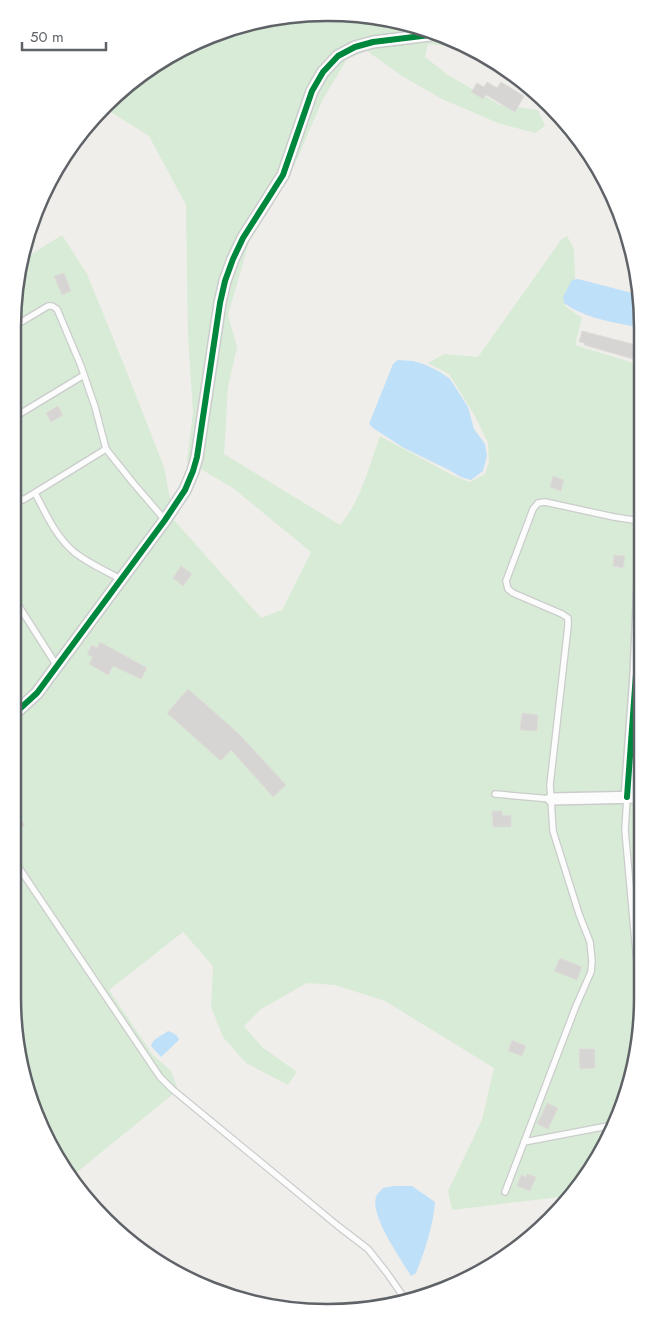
<svg xmlns="http://www.w3.org/2000/svg" width="655" height="1325" viewBox="0 0 655 1325" font-family="Jost,sans-serif">
	<style>
		.green { fill: #d8ebd6 }
		.water { fill: #bfe0f9 }
		.building { fill: #d6d5d3; stroke: #deddd9 }
		.lines { fill: none; stroke-linecap: round; stroke-linejoin: round }
		.service-casing { stroke: #cbcccc; stroke-width: 8 }
		.minor-casing { stroke: #cbcccc; stroke-width: 14 }
		.service { stroke: #fdfcfc; stroke-width: 5.5 }
		.minor { stroke: #fdfcfc; stroke-width: 11 }
		.cycleway-casing { stroke: #fff; stroke-width: 9 }
		.cycleway { stroke: #00873e; stroke-width: 6 }
		.rim { fill: none; stroke: #5f6368; stroke-width: 2.5 }
	</style>
	<rect width="100%" height="100%" fill="#efeeea"/>
	<path class="green" d="M349,14L461,43L456,47L428,44L425,57L448,75L500,105L538,110L545,126L535,133L498,123L442,99L402,76L367,51L347,59L322,101L290,176L249,242L228,315L237,347L228,387L224,454L340,525C361,501 369,466 380,436L454,476L470,482L485,474L489,462L488,443L475,416L449,374L428,363L444,354L478,357L561,240L567,236L574,249L575,278L565,306L582,318L575,345L640,365L642,1018L610,1137L568,1196L452,1210L448,1191L482,1120L494,1068L385,1001L335,985L307,983L261,1009L244,1026L262,1047L297,1072L288,1085L246,1063L223,1037L211,1007L213,966L183,932L109,990L153,1055L171,1071L178,1090L71,1177L29,1099L13,997V307L27,257L62,235L87,274L124,365L164,467L174,520L261,618L282,610L311,552L233,488L187,461L193,412L188,335L186,205L149,136L106,109L120,91L226,29L318,17L322,19L349,16Z"/>
	<g class="water">
		<path d="M578,279L640,295V328C614,322 586,319 564,303L563,297L572,280Z"/>
		<polygon points="398,360 413,361 426,365 440,372 450,379 468,407 474,429 485,444 487,456 483,471 471,480 461,477 449,470 404,448 373,428 369,424 393,364"/>
		<path d="M168,1031C173,1033 178,1035 179,1040L161,1057L151,1046C153,1038 162,1036 168,1031Z"/>
		<path d="M394,1186H412L435,1202C433,1227 425,1250 416,1273L411,1276C401,1259 370,1216 376,1197C377,1194 381,1190 383,1188Z"/>
	</g>
	<g class="building">
		<polygon points="487,82 497,88 501,82 524,96 515,112 486,95 483,99 471,92 477,83 484,87"/>
		<polygon points="64,273 71,291 62,295 54,276"/>
		<polygon points="582,331 640,346 640,361 584,345 585,343 579,342"/>
		<polygon points="58,406 63,415 51,422 46,413"/>
		<polygon points="553,476 564,480 561,491 550,487"/>
		<polygon points="614,555 625,556 623,568 613,566"/>
		<polygon points="181,566 192,574 183,586 173,578"/>
		<polygon points="100,642 147,668 141,679 113,666 108,675 89,664 93,657 87,654 92,645 97,648"/>
		<polygon points="188,689 238,733 286,785 273,797 231,750 221,761 167,713"/>
		<polygon points="522,713 538,715 537,731 520,730"/>
		<polygon points="13,809 25,825 13,834"/>
		<polygon points="492,811 502,811 502,816 511,815 511,827 493,827"/>
		<polygon points="560,958 582,967 577,980 554,971"/>
		<polygon points="512,1040 526,1046 522,1056 508,1051"/>
		<polygon points="579,1049 595,1049 595,1068 580,1069"/>
		<polygon points="547,1103 558,1108 548,1129 537,1124"/>
		<polygon points="527,1174 536,1177 530,1191 517,1186 521,1175 526,1177"/>
	</g>
	<g class="lines">
		<defs>
			<g id="service">
				<polyline points="13,327 48,306 52,306 57,309 81,366 95,407 106,449 134,484 165,520"/>
				<polyline points="13,418 84,375"/>
				<polyline points="13,492 23,500 106,449"/>
				<path d="M35,493C46,514 56,537 74,552C88,563 105,571 121,579"/>
				<polyline points="13,597 57,666"/>
				<polyline points="495,794 551,799"/>
				<polyline points="627,797 625,830 642,1019"/>
				<polyline points="13,859 160,1077 172,1089 338,1226 368,1249 387,1273 405,1299"/>
				<polyline points="524,1142 613,1125"/>
				<polyline points="505,1192 576,1006 591,972 592,961 590,942 579,914 553,831 551,799 550,785 568,626 568,618 562,614 513,593 508,589 506,581 533,509 538,503 545,502 614,517 640,521"/>
			</g>
			<g id="minor">
				<polyline points="13,715 37,693 165,520 185,490 193,471 197,457 220,303 225,281 233,259 243,238 283,175 312,91 323,72 338,56 355,47 373,42 430,35"/>
				<polyline points="627,797 636,674 641,558"/>
				<polyline points="551,799 641,797"/>
			</g>
		</defs>
		<use href="#service" class="service-casing"/>
		<use href="#minor" class="minor-casing"/>
		<use href="#service" class="service"/>
		<use href="#minor" class="minor"/>
		<defs>
			<g id="cycleway">
				<polyline points="13,715 37,693 165,520 185,490 193,471 197,457 220,303 225,281 233,259 243,238 283,175 312,91 323,72 338,56 355,47 373,42 430,35"/>
				<polyline points="627,797 636,674 641,558"/>
			</g>
		</defs>
		<use href="#cycleway" class="cycleway-casing"/>
		<use href="#cycleway" class="cycleway"/>
	</g>
	<path d="M0 0H655V1325H0ZM327 21H328A306 306 0 0 1 634 327V998A306 306 0 0 1 328 1304H327A306 306 0 0 1 21 998V327A306 306 0 0 1 327 21Z" fill="#fff" fill-rule="evenodd"/>
	<path class="rim" d="M327 21H328A306 306 0 0 1 634 327V998A306 306 0 0 1 328 1304H327A306 306 0 0 1 21 998V327A306 306 0 0 1 327 21Z"/>
	<path d="M22 42v8h84v-8" fill="none" stroke="#5f6368" stroke-width="2.5"/>
	<text x="30" y="42" font-size="15" fill="#5f6368" stroke="#ffffff" stroke-width="4" paint-order="stroke">50 m</text>
</svg>
